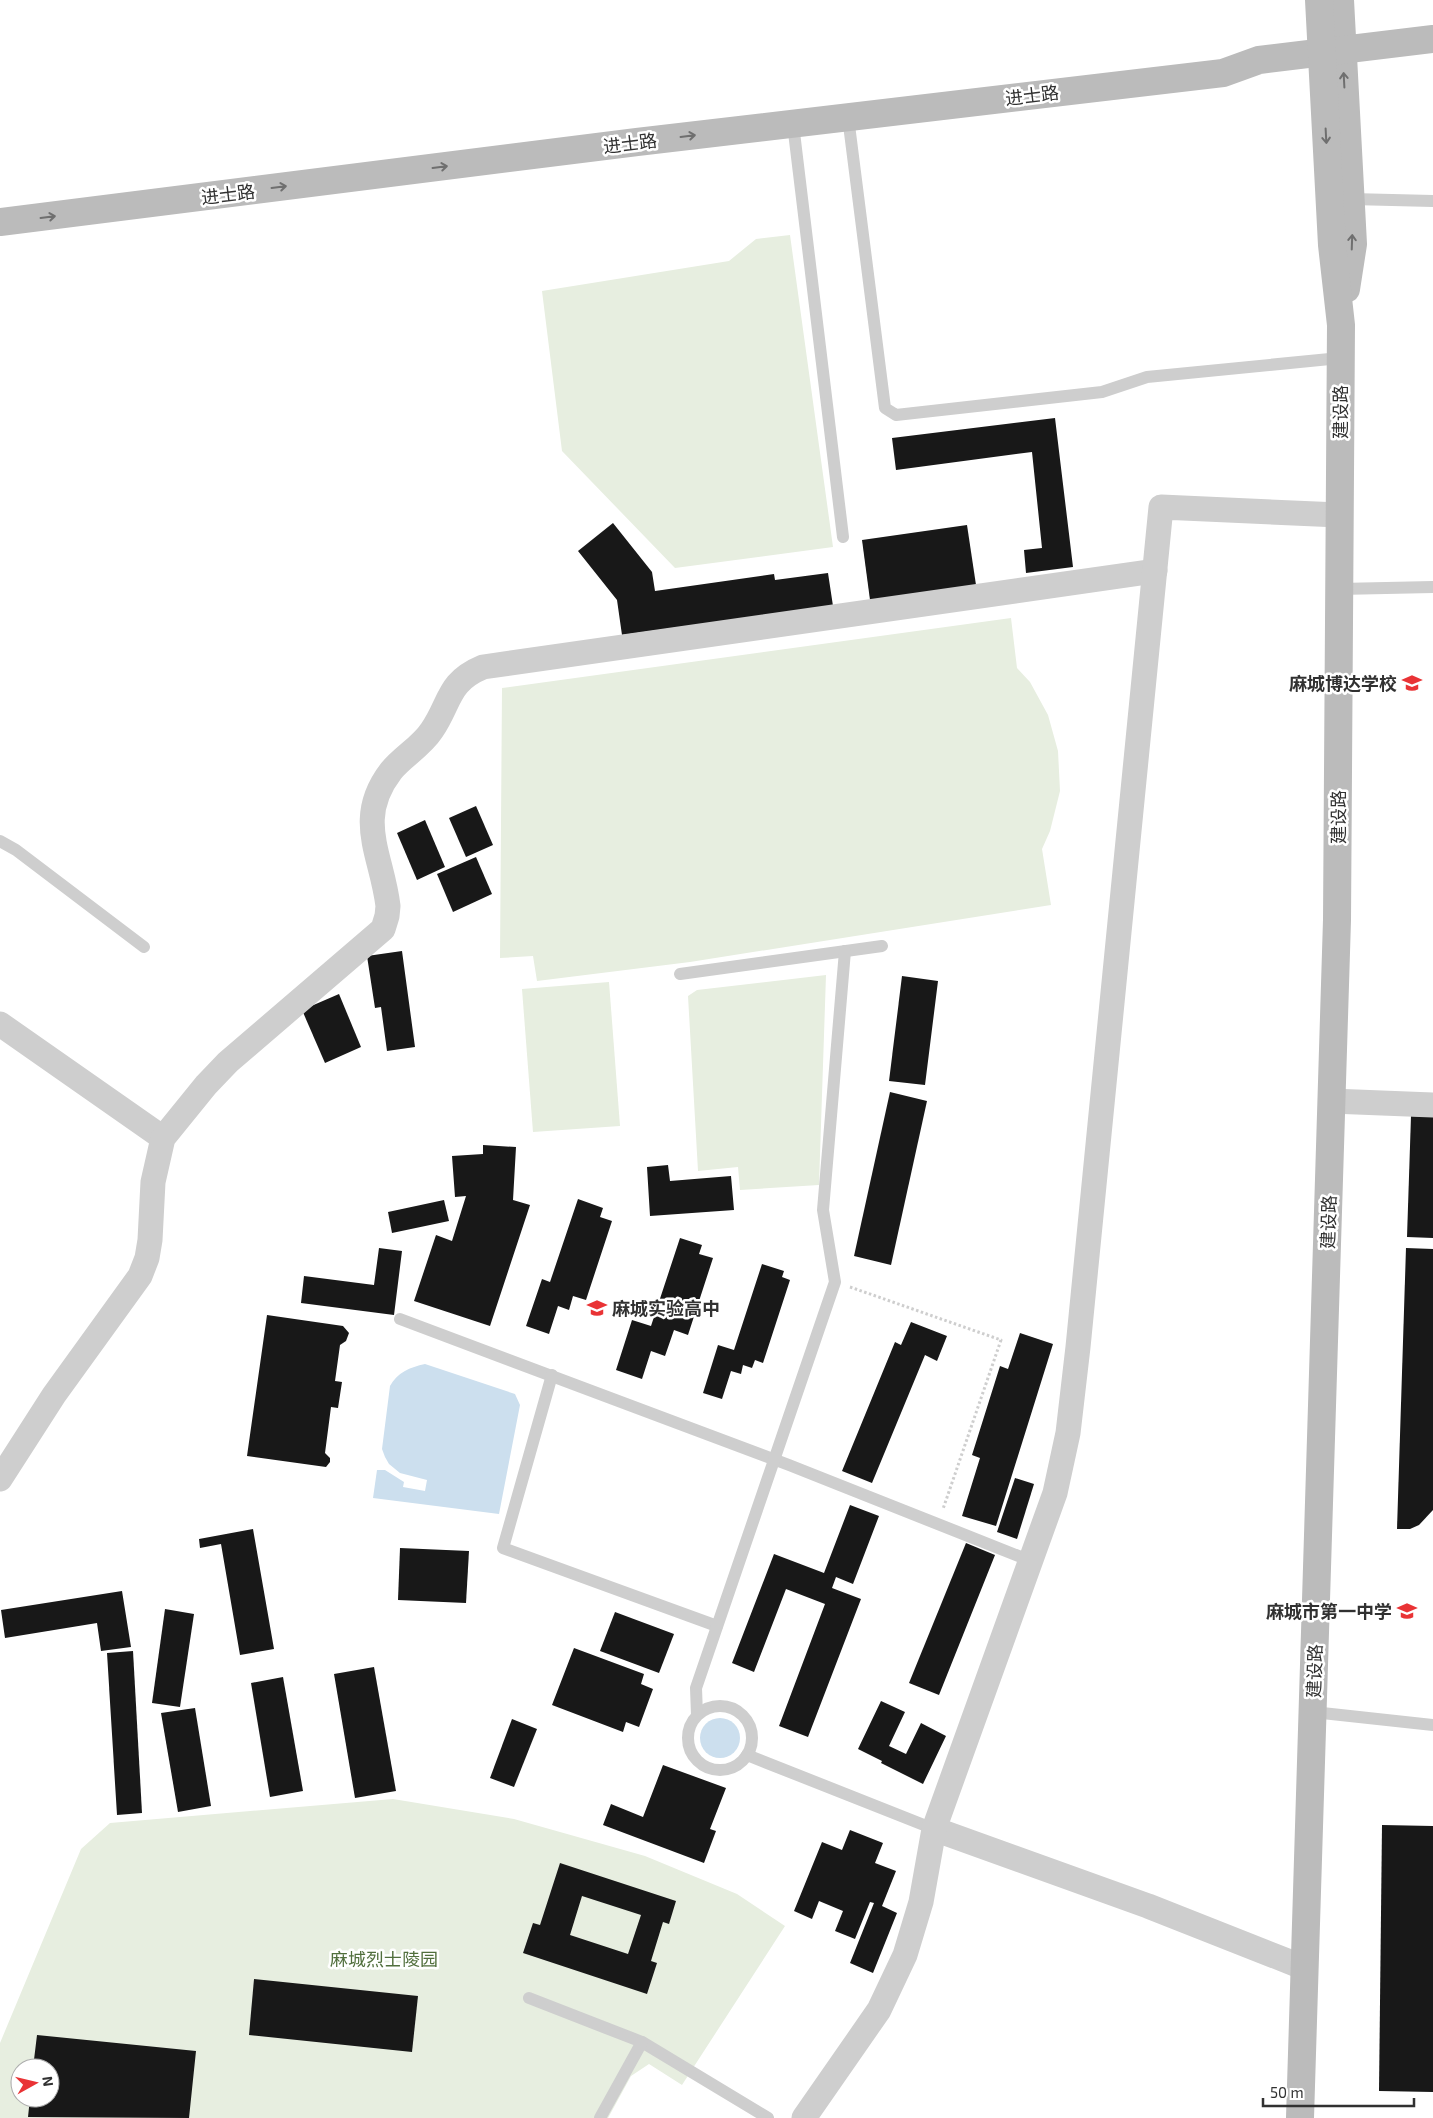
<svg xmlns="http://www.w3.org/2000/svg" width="1433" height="2118" viewBox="0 0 1433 2118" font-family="'Exo 2','Noto Sans SC',sans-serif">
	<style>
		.green { fill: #e7eee0; fill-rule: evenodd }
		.water { fill: #ccdfee }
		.building { fill: #181818; fill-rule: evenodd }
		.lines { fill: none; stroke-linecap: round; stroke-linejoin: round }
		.path { stroke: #cecece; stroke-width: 3; stroke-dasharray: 2.5 2.5; stroke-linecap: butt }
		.lane { stroke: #cecece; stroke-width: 12 }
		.street { stroke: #cecece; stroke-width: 25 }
		.secondary { stroke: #bbb; stroke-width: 28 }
		.oneway { stroke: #6f6f6f }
		.labels { text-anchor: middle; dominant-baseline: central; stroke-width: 5; stroke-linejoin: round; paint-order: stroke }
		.street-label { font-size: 18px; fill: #313131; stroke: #fff }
		.poi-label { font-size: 18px; font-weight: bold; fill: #313131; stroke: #fff; text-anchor: end }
		.park-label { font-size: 18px; fill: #516f3d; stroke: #fff }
	</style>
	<rect width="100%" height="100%" fill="#fff"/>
	<g class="green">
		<polygon points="790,235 833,547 675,568 562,451 542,291 729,261 756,239"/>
		<polygon points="1011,618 1017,668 1030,682 1048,715 1058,751 1060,791 1050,831 1042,849 1051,905 690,962 537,981 533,956 500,958 502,688"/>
		<polygon points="826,975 819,1185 740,1190 738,1167 698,1171 688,996 697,990"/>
		<polygon points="609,982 620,1126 533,1132 522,989"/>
		<path d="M393,1799L514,1819L645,1856L737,1894L785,1926L682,2085L649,2064L631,2076L608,2118H0V2043L81,1849L110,1823ZM20,2068H50V2098H20Z"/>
	</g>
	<g class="water">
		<path d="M425,1364L515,1394L520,1405L499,1514L373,1498L377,1470H385L404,1482L403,1487L425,1491L427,1480L400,1473L389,1464L385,1457L382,1449L390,1386C397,1373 410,1367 425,1364Z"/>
		<circle cx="720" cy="1738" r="20"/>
	</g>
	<g class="building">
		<polygon points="1055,418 1073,567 1026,573 1024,550 1042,548 1032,452 896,470 892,438"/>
		<polygon points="613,523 652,572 655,591 774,574 775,580 828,573 833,606 622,635 617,600 578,551"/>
		<polygon points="967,525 976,585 870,600 862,540"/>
		<polygon points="476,806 493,845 466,857 449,818"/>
		<polygon points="425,820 445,867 417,880 397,833"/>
		<polygon points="476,857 492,894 453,912 437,874"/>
		<polygon points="402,951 415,1047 387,1051 381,1007 375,1008 367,956"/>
		<polygon points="902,976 938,981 925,1085 889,1081"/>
		<polygon points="339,994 361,1047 325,1063 302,1010"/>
		<polygon points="890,1092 927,1101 891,1265 854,1256"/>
		<polygon points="1411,1116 1433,1117 1433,1238 1407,1237"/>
		<polygon points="483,1145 516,1147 513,1200 530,1205 490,1326 414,1301 436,1235 452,1241 466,1196 455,1197 452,1156 483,1154"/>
		<polygon points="668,1165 670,1181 731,1176 734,1210 650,1216 647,1167"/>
		<polygon points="578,1199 603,1208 600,1217 612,1221 586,1300 573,1296 569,1310 558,1306 549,1334 526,1326 542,1279 550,1282"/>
		<polygon points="444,1200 449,1221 392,1233 388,1212"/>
		<polygon points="680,1238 702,1245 699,1254 713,1258 688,1335 674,1330 665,1356 651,1351 642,1379 616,1370 632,1320 651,1326"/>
		<polygon points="379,1248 402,1251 394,1315 301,1303 304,1276 374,1285"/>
		<polygon points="1406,1248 1433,1249 1433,1510 1419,1525 1410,1529 1397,1529"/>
		<polygon points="762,1264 784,1271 782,1277 790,1280 763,1363 755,1360 752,1368 743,1365 741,1374 731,1371 722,1399 703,1393 718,1345 734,1350"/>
		<polygon points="267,1315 343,1326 349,1333 346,1341 340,1345 335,1381 342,1382 338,1408 331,1407 325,1453 330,1458 330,1462 326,1467 247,1456"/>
		<polygon points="911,1322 947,1336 937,1361 925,1355 872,1483 842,1471 895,1342 901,1345"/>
		<polygon points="1020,1333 1053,1344 996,1526 962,1516 980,1458 972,1455 1000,1366 1008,1369"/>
		<polygon points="1015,1478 1034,1484 1017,1539 997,1532"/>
		<polygon points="850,1505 879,1516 853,1584 836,1577 832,1588 861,1599 808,1737 779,1726 825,1604 786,1589 754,1672 732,1663 774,1554 824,1573"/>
		<polygon points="253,1529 274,1649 240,1655 221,1544 200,1548 199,1539"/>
		<polygon points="966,1543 995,1555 939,1695 909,1683"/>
		<polygon points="400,1548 469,1551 466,1603 398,1600"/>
		<polygon points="122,1591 131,1647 101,1651 97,1623 5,1638 1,1610"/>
		<polygon points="165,1609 194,1614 180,1707 152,1703"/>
		<polygon points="615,1612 674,1634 659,1673 600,1651"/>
		<polygon points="574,1648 644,1674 641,1684 653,1689 639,1727 626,1722 623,1732 552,1705"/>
		<polygon points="133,1651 142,1813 117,1815 107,1653"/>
		<polygon points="374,1667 396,1791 355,1798 334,1674"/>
		<polygon points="283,1677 303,1791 270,1797 251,1683"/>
		<polygon points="881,1701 905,1712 889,1746 906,1754 921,1723 946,1736 923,1784 881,1763 882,1761 858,1749"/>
		<polygon points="195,1708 211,1806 178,1812 161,1713"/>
		<polygon points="512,1719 537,1729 514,1787 490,1778"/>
		<polygon points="663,1765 726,1788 710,1829 716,1831 704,1863 603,1825 611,1804 643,1817"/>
		<polygon points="1382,1825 1433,1826 1433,2092 1379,2091"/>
		<polygon points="850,1830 883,1843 875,1863 896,1871 882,1906 897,1913 873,1973 850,1963 874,1903 870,1902 855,1939 835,1931 843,1911 819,1901 812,1919 794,1911 822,1842 842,1850"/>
		<path d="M560,1863L676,1901L669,1924L663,1922L651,1961L657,1963L647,1994L523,1953L533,1923L540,1925ZM582,1896L641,1915L628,1954L570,1935Z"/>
		<polygon points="254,1979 418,1996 412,2052 249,2035"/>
		<polygon points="37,2035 196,2051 189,2118 28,2117 30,2098 50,2098 50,2068 33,2068"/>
	</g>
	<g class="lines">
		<polyline class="path" points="850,1287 1001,1340 943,1509"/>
		<g class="lane">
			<polyline points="848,117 885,408 896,415 1102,392 1147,377 1340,358"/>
			<polyline points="793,124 843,537"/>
			<polyline points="1351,199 1433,201"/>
			<polyline points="1339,589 1433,587"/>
			<polyline points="0,841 16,850 144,947"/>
			<polyline points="680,974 882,946"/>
			<polyline points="400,1319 789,1465 1031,1561"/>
			<polyline points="552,1375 503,1548 717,1626"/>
			<circle cx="720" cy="1738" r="32"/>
			<polyline points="1313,1712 1433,1725"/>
			<polyline points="697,1715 696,1688 835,1282 823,1210 845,951"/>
			<polyline points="747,1755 934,1829"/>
			<polyline points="529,1998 642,2042 768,2118"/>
			<polyline points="600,2118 642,2042"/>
		</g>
		<g class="street">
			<polyline points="0,1024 163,1138"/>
			<polyline points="1331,1101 1433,1105"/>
			<path d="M0,1479L54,1395L140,1276L147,1258L150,1240L153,1182L163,1138L206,1085L228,1062L383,929L387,916L388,906C382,855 354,819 391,771C403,756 421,747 432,730C451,702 447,682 483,667L1155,571"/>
			<polyline points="934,1829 1148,1906 1305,1968"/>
			<polyline points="804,2118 879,2010 905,1955 921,1902 934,1829 1055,1493 1068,1433 1078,1347 1161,507 1339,515"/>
		</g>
		<g class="secondary">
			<polyline points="1340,0 1353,244 1346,289"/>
			<polyline points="0,222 637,142 1223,73 1259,60 1433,39"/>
			<polyline points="1300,2118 1337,920 1341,325 1332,245 1319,0"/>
		</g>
	</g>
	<defs><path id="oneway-shaft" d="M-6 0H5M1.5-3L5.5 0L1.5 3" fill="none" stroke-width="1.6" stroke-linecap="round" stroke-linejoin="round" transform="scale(1.25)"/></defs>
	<g class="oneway">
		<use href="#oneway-shaft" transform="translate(1344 80) rotate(-93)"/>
		<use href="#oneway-shaft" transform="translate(688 136) rotate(-7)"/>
		<use href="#oneway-shaft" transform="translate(1326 136) rotate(87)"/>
		<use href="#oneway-shaft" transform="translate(440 167) rotate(-7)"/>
		<use href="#oneway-shaft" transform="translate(279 187) rotate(-7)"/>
		<use href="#oneway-shaft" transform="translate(48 217) rotate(-7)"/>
		<use href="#oneway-shaft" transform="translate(1352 242) rotate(-88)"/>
	</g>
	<defs>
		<symbol id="school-bare" viewBox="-9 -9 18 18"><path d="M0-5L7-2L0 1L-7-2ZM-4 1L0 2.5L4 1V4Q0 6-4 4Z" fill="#e93335" stroke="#fff" stroke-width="2.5" paint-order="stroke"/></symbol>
	</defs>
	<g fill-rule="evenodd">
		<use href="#school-bare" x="1398" y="669" width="28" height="28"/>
		<use href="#school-bare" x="583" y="1294" width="28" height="28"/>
		<use href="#school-bare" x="1393" y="1597" width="28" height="28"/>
	</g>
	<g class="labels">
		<g class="street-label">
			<text transform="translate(1032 95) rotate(-7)">进士路</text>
			<text transform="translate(630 143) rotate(-7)">进士路</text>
			<text transform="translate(228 194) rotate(-7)">进士路</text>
			<text transform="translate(1340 412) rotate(-90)">建设路</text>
			<text transform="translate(1338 817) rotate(-90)">建设路</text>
			<text transform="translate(1328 1222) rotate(-88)">建设路</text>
			<text transform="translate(1314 1671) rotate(-88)">建设路</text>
		</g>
		<g class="poi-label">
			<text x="1397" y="683">麻城博达学校</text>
			<text x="612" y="1308" text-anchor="start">麻城实验高中</text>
			<text x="1392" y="1611">麻城市第一中学</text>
		</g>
		<g class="park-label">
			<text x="384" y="1959">麻城烈士陵园</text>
		</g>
	</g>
	<g transform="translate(35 2083) rotate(82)"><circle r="24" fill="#ffffff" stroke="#adadad"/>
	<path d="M0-4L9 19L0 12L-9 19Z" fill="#e93335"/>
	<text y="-8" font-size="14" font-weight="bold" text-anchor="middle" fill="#313131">N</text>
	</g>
	<path d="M1263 2098v8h151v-8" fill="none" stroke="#313131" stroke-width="2.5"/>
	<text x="1270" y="2098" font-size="15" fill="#313131" stroke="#ffffff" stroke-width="4" paint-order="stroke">50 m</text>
</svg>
